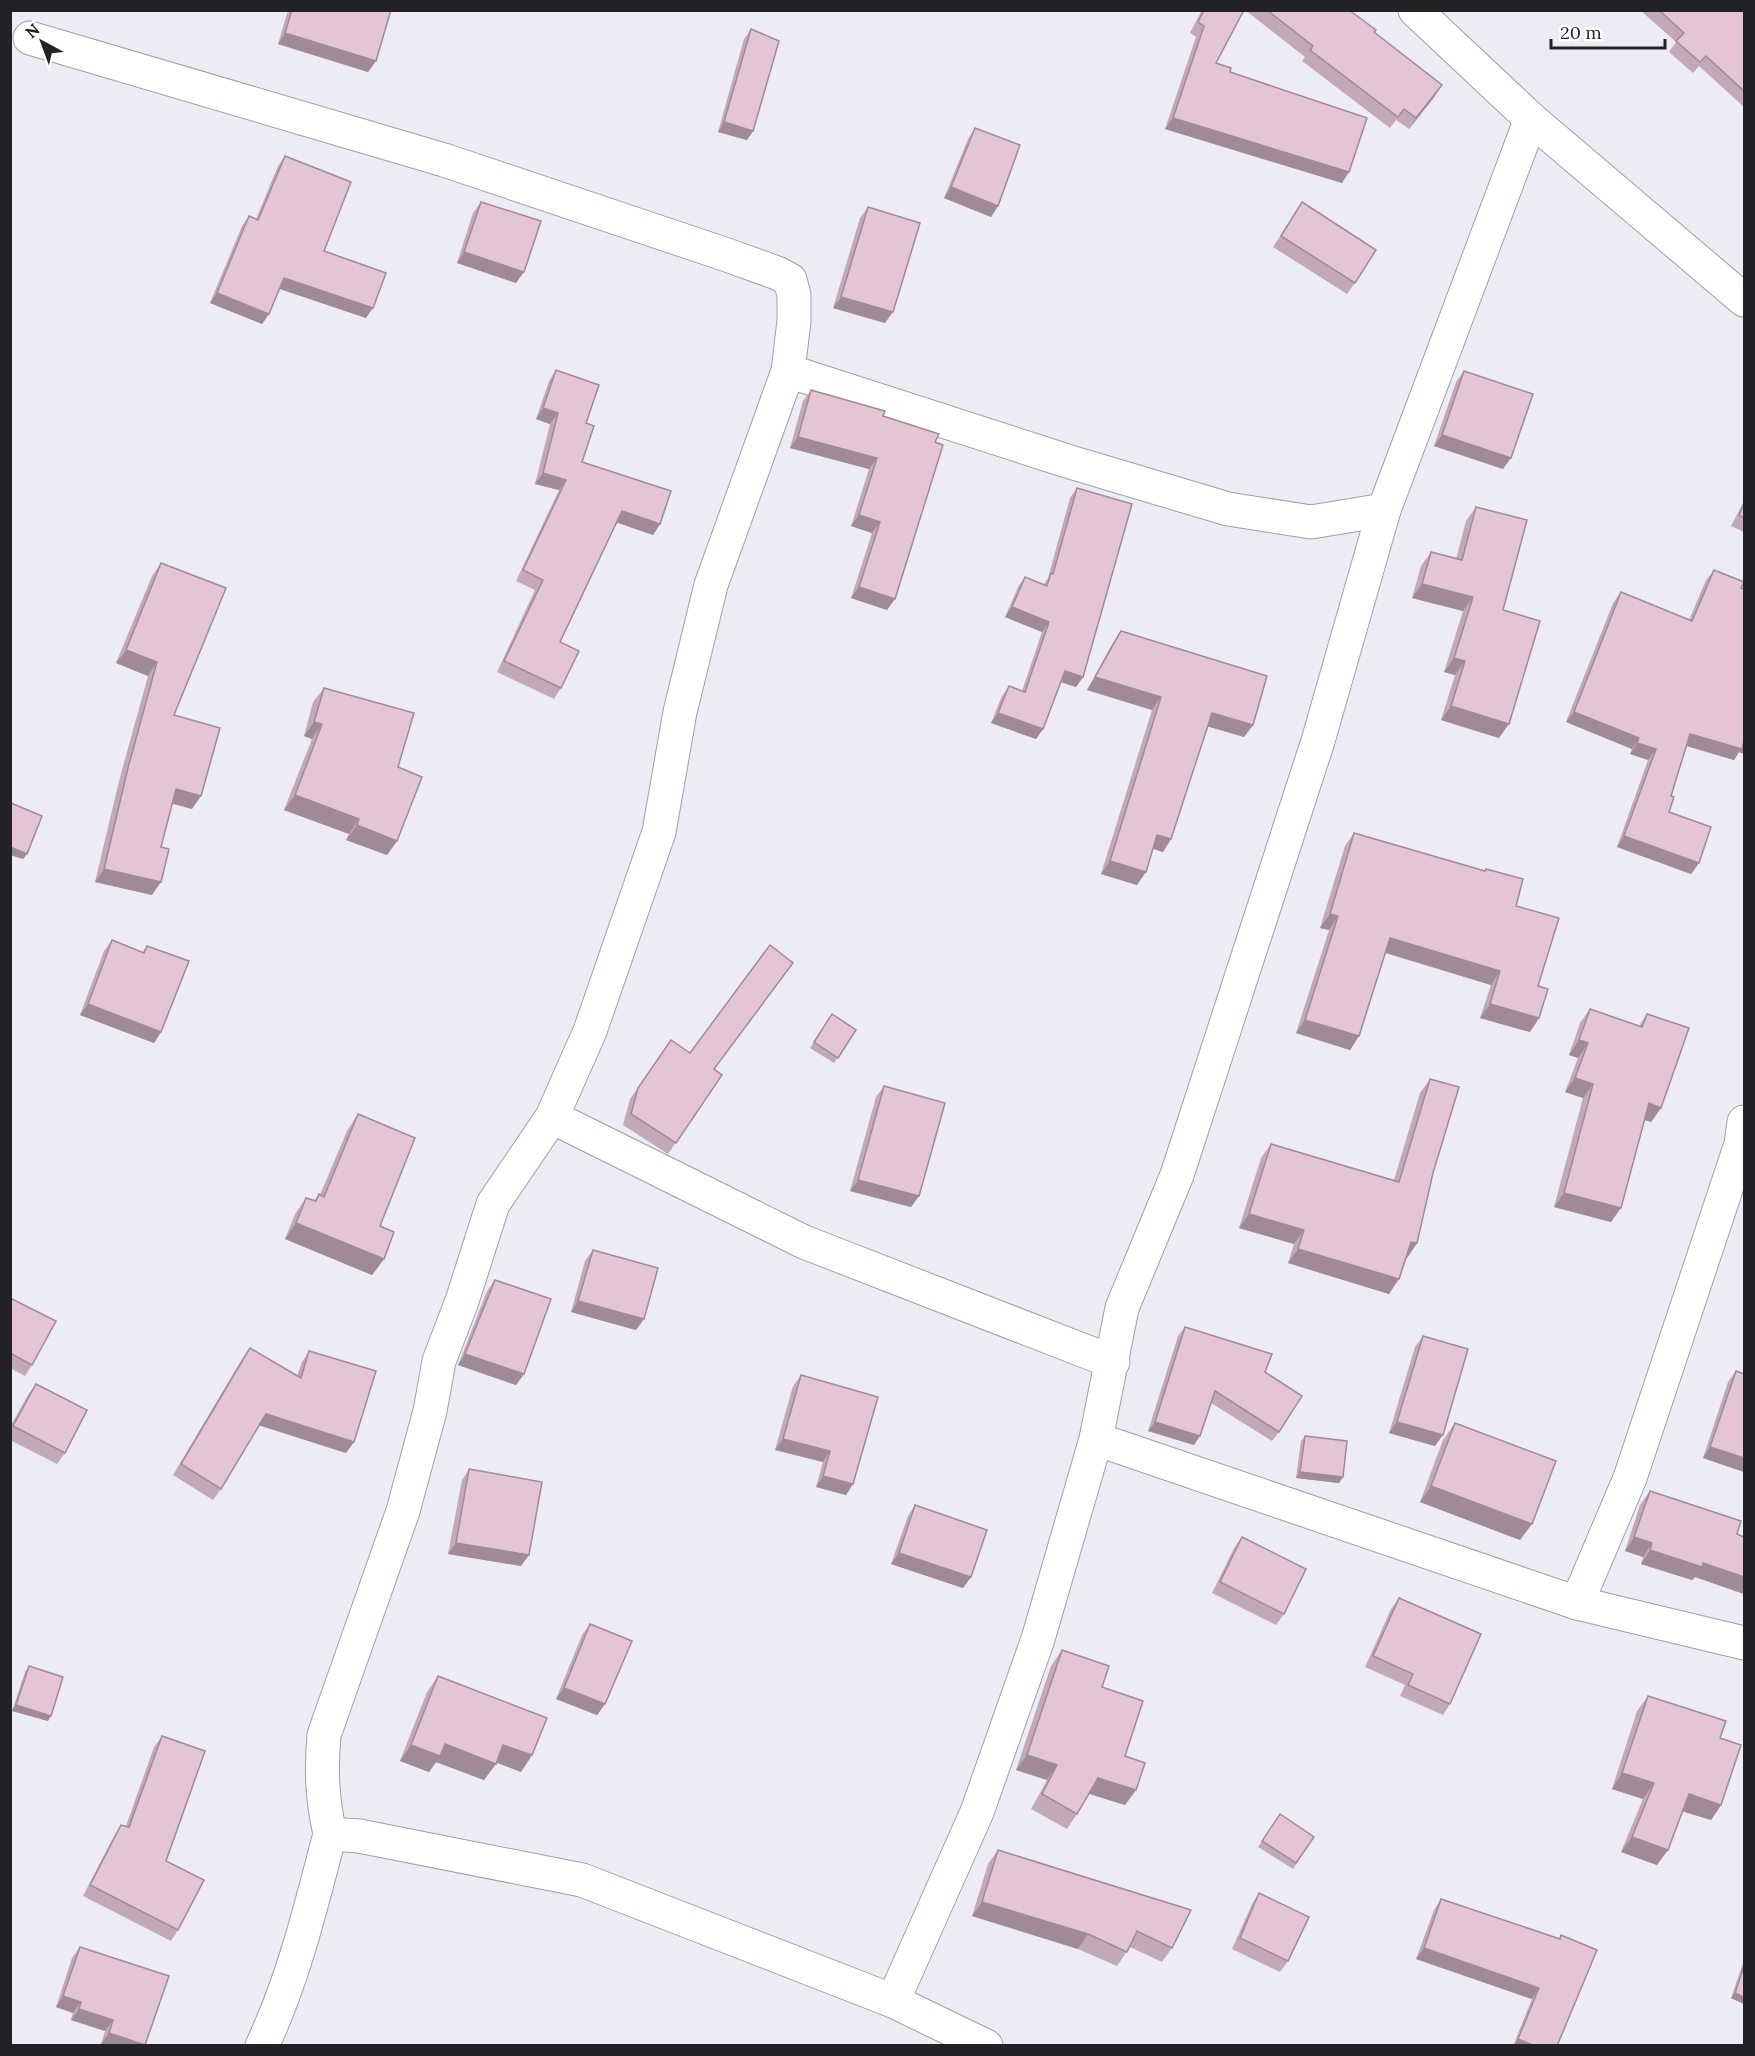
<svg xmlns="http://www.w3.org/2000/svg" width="1755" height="2056" viewBox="0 0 1755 2056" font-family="Lora,serif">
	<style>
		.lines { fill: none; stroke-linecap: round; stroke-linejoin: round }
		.minor-casing { stroke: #a09fa8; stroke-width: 35 }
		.major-casing { stroke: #a09fa8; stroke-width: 35 }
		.minor { stroke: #fff; stroke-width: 33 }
		.major { stroke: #fff; stroke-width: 33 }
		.wall { fill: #c3a9b8 }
		.shaded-wall { fill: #9f8a96 }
		.building { fill: #e3c5d6; stroke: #9f8a96; stroke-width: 1.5 }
	</style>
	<rect width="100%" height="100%" fill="#edecf5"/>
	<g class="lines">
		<defs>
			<g id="minor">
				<polyline points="1415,10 1531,119 1744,300"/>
				<path d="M30,38L444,160L727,255L777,273L790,280L794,295V321L788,371L711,585L680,712L659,832L590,1031L552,1117L493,1204L462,1301L439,1361L430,1411L403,1511L324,1735C321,1770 322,1799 330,1834"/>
				<polyline points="788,371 1067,461 1228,509 1311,522 1384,510"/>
				<polyline points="552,1117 804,1242 1113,1362"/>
				<polyline points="1096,1439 1577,1603 1630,1478 1741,1144 1744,1122"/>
				<polyline points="1577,1603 1744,1643"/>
				<polyline points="893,2001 977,1812 1038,1639 1096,1439 1122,1308 1177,1175 1318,741 1384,510 1531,119"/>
			</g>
			<path id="major" d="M262,2046C294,1978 311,1906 330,1834L359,1836L582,1880L893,2001L986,2046"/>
		</defs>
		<use href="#minor" class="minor-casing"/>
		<use href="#major" class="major-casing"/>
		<use href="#minor" class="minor"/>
		<use href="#major" class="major"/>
	</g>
	<g class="wall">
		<polygon points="288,10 391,10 376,61 368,72 278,44"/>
		<polygon points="1202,10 1244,10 1216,63 1230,72 1342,183 1165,129 1196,37 1190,33"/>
		<polygon points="1245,10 1349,10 1374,32 1435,96 1409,129 1396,120 1390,128 1302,61 1305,57"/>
		<polygon points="1640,10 1744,10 1744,107 1699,66 1693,73 1669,52 1676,42"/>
		<polygon points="751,29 753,131 747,140 718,132 744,39"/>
		<polygon points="975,128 998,206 991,217 944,198 968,139"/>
		<polygon points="285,156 324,251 366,318 280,289 269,314 262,324 210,303 242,226 249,216 256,219 278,166"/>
		<polygon points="481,202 516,283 457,263 473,213"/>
		<polygon points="1302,202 1355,283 1347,294 1273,247"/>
		<polygon points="868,207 885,323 833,308 860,218"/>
		<polygon points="556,370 586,423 582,462 660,524 653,535 617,522 560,642 561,688 554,699 497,672 535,590 516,581 559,490 535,484 550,424 536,419 549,381"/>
		<polygon points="1464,371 1503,469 1434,446 1456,382"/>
		<polygon points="811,390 883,416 935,442 887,610 851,598 872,533 851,526 869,469 790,448 803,401"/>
		<polygon points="1077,488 1083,677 1076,687 1060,682 1043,729 1036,739 991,723 1002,696 1009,686 1022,691 1042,632 1005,617 1018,587 1025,577 1044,584 1048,578 1070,498"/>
		<polygon points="1744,501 1744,532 1731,526"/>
		<polygon points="1476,507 1503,610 1499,738 1441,720 1455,675 1444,672 1463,611 1412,598 1421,566 1431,552 1456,559 1466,521"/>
		<polygon points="161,563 174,715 192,809 172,803 161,847 152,895 95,882 119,781 148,676 116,663 152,576"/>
		<polygon points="1714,570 1744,589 1744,754 1739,752 1734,760 1687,746 1671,796 1669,812 1699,863 1691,874 1617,847 1648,760 1630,754 1632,749 1566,722 1613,603 1621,592 1689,620 1706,580"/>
		<polygon points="1121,631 1253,725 1244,737 1207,726 1171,839 1163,852 1153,849 1137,885 1101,874 1152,710 1087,690 1112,644"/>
		<polygon points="324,688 398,767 397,841 387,855 346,840 349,834 284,810 312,739 304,736 313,702"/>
		<polygon points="1354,833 1516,906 1538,986 1539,1018 1530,1032 1480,1018 1491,985 1385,953 1359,1036 1350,1050 1296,1033 1329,930 1320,928 1345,846"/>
		<polygon points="112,940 142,953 147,946 161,1032 154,1043 80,1015 104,951"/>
		<polygon points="1590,1009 1639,1026 1647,1014 1661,1108 1651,1122 1644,1120 1611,1222 1554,1207 1583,1098 1565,1092 1578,1058 1569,1055 1580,1023"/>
		<polygon points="832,1014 856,1030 834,1063 810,1048"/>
		<polygon points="671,1040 722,1075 668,1154 623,1125 630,1099"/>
		<polygon points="1430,1079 1433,1173 1417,1243 1407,1258 1389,1294 1288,1263 1294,1244 1239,1228 1261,1158 1271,1144 1394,1180 1420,1093"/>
		<polygon points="884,1086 919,1196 911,1207 850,1191 876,1097"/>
		<polygon points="358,1114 380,1226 384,1259 372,1275 285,1239 295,1214 306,1198 314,1201 319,1194 320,1195 347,1131"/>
		<polygon points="593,1250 636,1330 571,1312 585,1261"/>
		<polygon points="495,1280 524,1374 516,1385 458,1365 487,1291"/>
		<polygon points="10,1298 32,1365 25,1376 10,1368"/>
		<polygon points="1185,1327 1265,1372 1279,1432 1272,1441 1211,1403 1194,1445 1148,1431 1178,1336"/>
		<polygon points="1423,1336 1435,1446 1389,1433 1415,1347"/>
		<polygon points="250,1348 297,1376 302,1362 309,1351 346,1453 259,1425 221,1489 213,1500 173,1475 242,1359"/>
		<polygon points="1736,1371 1744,1374 1744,1472 1703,1458 1728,1382"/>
		<polygon points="801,1375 853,1484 846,1495 816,1487 823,1462 775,1450 793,1386"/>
		<polygon points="36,1384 65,1453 57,1464 10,1440 10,1427 28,1395"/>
		<polygon points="1455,1423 1520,1540 1420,1502 1443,1440"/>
		<polygon points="1305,1436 1343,1477 1339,1483 1296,1478 1301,1441"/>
		<polygon points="469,1469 521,1566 448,1554 462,1480"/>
		<polygon points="1650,1491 1737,1534 1744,1537 1744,1594 1695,1577 1692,1580 1641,1564 1643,1557 1625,1551 1640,1505"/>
		<polygon points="915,1505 971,1577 963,1588 891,1564 908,1516"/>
		<polygon points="1242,1537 1284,1614 1276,1625 1212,1593 1234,1548"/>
		<polygon points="1399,1598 1450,1704 1443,1715 1400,1696 1405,1685 1365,1667 1391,1609"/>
		<polygon points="590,1624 605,1704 597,1715 556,1699 582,1635"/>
		<polygon points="1062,1650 1102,1687 1136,1790 1125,1805 1089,1794 1077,1814 1067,1829 1031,1809 1047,1780 1016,1770 1051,1666"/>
		<polygon points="29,1666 48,1721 12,1711 25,1672"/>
		<polygon points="438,1676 532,1755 521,1772 496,1762 484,1780 436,1762 429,1772 400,1761 427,1692"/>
		<polygon points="1648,1696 1720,1738 1721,1805 1711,1820 1682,1811 1657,1865 1621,1852 1643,1799 1612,1789 1637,1711"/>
		<polygon points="162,1736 166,1861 178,1930 171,1941 83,1896 114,1836 121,1825 126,1826 154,1747"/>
		<polygon points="1280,1814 1314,1837 1293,1869 1258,1847"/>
		<polygon points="998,1850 1172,1948 1162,1962 1130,1947 1117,1966 1078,1949 972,1916 988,1864"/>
		<polygon points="1259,1893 1288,1961 1280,1972 1232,1949 1252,1904"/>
		<polygon points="1441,1899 1559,1939 1561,1935 1557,2046 1513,2046 1532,1999 1416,1959 1434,1910"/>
		<polygon points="80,1947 145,2046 105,2046 101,2044 105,2031 71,2020 73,2013 56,2007 72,1958"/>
		<polygon points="1744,1960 1744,2004 1731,1998"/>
	</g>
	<g class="shaded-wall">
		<polygon points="285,33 376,61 368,72 278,44"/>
		<polygon points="1442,85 1435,96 1409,129 1416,118"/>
		<polygon points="1173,118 1349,172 1342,183 1165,129"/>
		<polygon points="724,122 753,131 747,140 718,132"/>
		<polygon points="951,187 998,206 991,217 944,198"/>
		<polygon points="464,252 524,272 516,283 457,263"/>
		<polygon points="284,278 373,308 366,318 277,288"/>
		<polygon points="217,293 269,314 262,324 210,303"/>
		<polygon points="841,297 893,312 885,323 833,308"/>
		<polygon points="543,408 558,413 550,424 536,419"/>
		<polygon points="1442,435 1511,458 1503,469 1434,446"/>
		<polygon points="798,437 877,458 869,469 790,448"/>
		<polygon points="543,473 566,480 559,490 535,484"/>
		<polygon points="622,511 660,524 653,535 615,522"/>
		<polygon points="859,515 880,522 872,533 851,526"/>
		<polygon points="1422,584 1473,597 1463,611 1412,598"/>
		<polygon points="859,587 895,599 887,610 851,598"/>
		<polygon points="1012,607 1049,622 1042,632 1005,617"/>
		<polygon points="126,650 157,662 148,676 116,663"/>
		<polygon points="1454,658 1465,661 1455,675 1444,672"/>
		<polygon points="1065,671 1083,677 1076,687 1058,681"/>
		<polygon points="1095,677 1161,697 1152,710 1087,690"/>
		<polygon points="1451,706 1509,724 1499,738 1441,720"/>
		<polygon points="1574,712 1639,738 1632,749 1566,722"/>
		<polygon points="998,713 1043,729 1036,739 991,723"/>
		<polygon points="1212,713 1253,725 1244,737 1203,725"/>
		<polygon points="314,722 322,724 312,739 304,736"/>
		<polygon points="1690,734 1744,741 1744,754 1739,752 1734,760 1683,745"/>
		<polygon points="1637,743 1656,749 1648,760 1630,754"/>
		<polygon points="176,789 201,796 192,809 166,802"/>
		<polygon points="295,795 359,819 349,834 284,810"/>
		<polygon points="357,825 397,841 387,855 346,840"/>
		<polygon points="1157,835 1171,839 1163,852 1148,847"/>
		<polygon points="1624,836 1699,863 1691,874 1617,847"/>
		<polygon points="10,847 27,854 23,859 10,855"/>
		<polygon points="1110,861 1146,872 1137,885 1101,874"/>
		<polygon points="104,869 161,882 152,895 95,882"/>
		<polygon points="1330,914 1338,916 1329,930 1320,928"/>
		<polygon points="1390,938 1500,971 1491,985 1380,951"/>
		<polygon points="88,1004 161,1032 154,1043 80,1015"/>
		<polygon points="1490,1004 1539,1018 1530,1032 1480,1018"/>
		<polygon points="1305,1020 1359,1036 1350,1050 1296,1033"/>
		<polygon points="1579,1040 1588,1043 1578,1058 1569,1055"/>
		<polygon points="1575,1078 1593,1084 1583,1098 1565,1092"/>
		<polygon points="1649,1103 1661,1108 1651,1122 1639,1118"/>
		<polygon points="858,1180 919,1196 911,1207 850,1191"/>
		<polygon points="1564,1193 1621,1208 1611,1222 1554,1207"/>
		<polygon points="1249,1214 1304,1230 1294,1244 1239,1228"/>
		<polygon points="296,1223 384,1259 372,1275 285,1239"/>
		<polygon points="1411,1242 1417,1243 1407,1258"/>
		<polygon points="1298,1249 1399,1279 1389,1294 1288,1263"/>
		<polygon points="578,1301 644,1319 636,1330 571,1312"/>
		<polygon points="465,1354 524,1374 516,1385 458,1365"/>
		<polygon points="266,1414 354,1442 346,1453 258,1425"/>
		<polygon points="1155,1422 1200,1436 1194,1445 1148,1431"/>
		<polygon points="1397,1422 1443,1435 1435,1446 1389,1433"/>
		<polygon points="783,1439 830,1451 823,1462 775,1450"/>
		<polygon points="1710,1447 1744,1458 1744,1472 1703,1458"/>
		<polygon points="1300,1472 1343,1477 1339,1483 1296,1478"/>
		<polygon points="823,1476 853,1484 846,1495 816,1487"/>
		<polygon points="1431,1486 1532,1524 1520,1540 1420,1502"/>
		<polygon points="1634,1537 1652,1543 1643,1557 1625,1551"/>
		<polygon points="456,1543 529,1555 521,1566 448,1554"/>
		<polygon points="1650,1550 1703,1563 1744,1577 1744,1594 1695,1577 1692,1580 1641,1564"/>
		<polygon points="899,1553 971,1577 963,1588 891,1564"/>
		<polygon points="564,1688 605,1704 597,1715 556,1699"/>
		<polygon points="16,1705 51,1716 48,1721 12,1711"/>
		<polygon points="445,1744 496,1764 484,1780 436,1762 429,1772 400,1761 411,1745"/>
		<polygon points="503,1745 532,1755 521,1772 492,1761"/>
		<polygon points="1027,1755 1057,1765 1047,1780 1016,1770"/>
		<polygon points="1622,1773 1654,1783 1643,1799 1612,1789"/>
		<polygon points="1098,1778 1136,1790 1125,1805 1087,1793"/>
		<polygon points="1689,1794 1721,1805 1711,1820 1678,1810"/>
		<polygon points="1632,1837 1668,1850 1657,1865 1621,1852"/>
		<polygon points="982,1902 1088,1934 1078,1949 972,1916"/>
		<polygon points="1424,1948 1539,1988 1532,1999 1416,1959"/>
		<polygon points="1735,1993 1744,1997 1744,2004 1731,1998"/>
		<polygon points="63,1996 81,2002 73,2013 56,2007"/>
		<polygon points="79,2009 113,2020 105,2031 71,2020"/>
		<polygon points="109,2033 145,2045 105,2046 101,2044"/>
		<polygon points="1518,2039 1535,2046 1514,2046"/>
	</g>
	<g class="building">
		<polygon points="292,10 391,10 376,61 285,33"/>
		<polygon points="1204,10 1244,10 1216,63 1231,68 1230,72 1367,118 1349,172 1173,118 1204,26 1198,22"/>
		<polygon points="1267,10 1349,10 1376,30 1374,32 1442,85 1416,118 1404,109 1398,117 1310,50 1313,46"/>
		<polygon points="1659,10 1744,10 1744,91 1706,56 1700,62 1676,41 1684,33"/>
		<polygon points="751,29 779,41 753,131 724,122"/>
		<polygon points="975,128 1020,145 998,206 951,187"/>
		<polygon points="285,156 351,182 324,251 386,273 373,308 284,278 269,314 217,293 249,216 258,220"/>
		<polygon points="481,202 541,221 524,272 464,252"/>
		<polygon points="1302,202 1376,250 1355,283 1281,236"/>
		<polygon points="868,207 920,223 893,312 841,297"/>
		<polygon points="556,370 599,385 586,423 594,426 582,462 671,491 660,524 622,511 560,642 579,651 561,688 504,661 543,580 523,570 566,480 543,473 558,413 543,408"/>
		<polygon points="1464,371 1533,394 1511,458 1442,435"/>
		<polygon points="811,390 885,411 883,416 939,434 935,442 943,445 895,599 859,587 880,522 859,515 877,458 798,437"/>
		<polygon points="1077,488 1132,504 1083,677 1065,671 1043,729 998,713 1009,686 1025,692 1049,622 1012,607 1025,577 1047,586 1051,573 1053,574"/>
		<polygon points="1744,504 1744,518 1739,515"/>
		<polygon points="1476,507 1527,520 1503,610 1540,621 1509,724 1451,706 1465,661 1454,658 1473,597 1422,584 1431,552 1462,560"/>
		<polygon points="161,563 226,588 174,715 220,728 201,796 176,789 161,847 169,849 161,882 104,869 128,768 157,662 126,650"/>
		<polygon points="1714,570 1744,582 1741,588 1744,589 1744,741 1742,749 1690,734 1671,796 1674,797 1669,812 1711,827 1699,863 1624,836 1656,749 1637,743 1639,738 1574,712 1621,592 1692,621"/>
		<polygon points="1121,631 1267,676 1253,725 1212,713 1171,839 1157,835 1146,872 1110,861 1161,697 1095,677"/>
		<polygon points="324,688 414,713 398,767 422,777 397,841 357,825 359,819 295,795 322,724 314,722"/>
		<polygon points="11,803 42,816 27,854 10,847"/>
		<polygon points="1354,833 1485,871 1486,869 1523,879 1516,906 1559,918 1538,986 1548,989 1539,1018 1490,1004 1500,971 1390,938 1359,1036 1305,1020 1338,916 1330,914"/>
		<polygon points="112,940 144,953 147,946 189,961 161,1032 88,1004"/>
		<polygon points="770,945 793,963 714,1069 722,1075 676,1143 631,1114 638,1088 671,1040 690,1053"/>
		<polygon points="1590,1009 1642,1027 1647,1014 1689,1028 1661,1108 1649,1103 1621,1208 1564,1193 1593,1084 1575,1078 1588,1043 1579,1040"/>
		<polygon points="832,1014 856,1030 838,1058 814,1042"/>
		<polygon points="1430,1079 1459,1087 1433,1173 1417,1243 1411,1242 1399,1279 1298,1249 1304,1230 1249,1214 1271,1144 1399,1182"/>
		<polygon points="884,1086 945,1103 919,1196 858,1180"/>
		<polygon points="358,1114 415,1138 380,1226 394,1232 384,1259 296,1223 306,1198 316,1201 319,1194 324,1197"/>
		<polygon points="593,1250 658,1268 644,1319 578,1301"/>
		<polygon points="495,1280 551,1299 524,1374 465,1354"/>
		<polygon points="10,1298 56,1321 32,1365 10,1353"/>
		<polygon points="1185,1327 1272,1354 1265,1372 1302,1396 1279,1432 1215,1391 1200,1436 1155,1422"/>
		<polygon points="1423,1336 1468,1349 1443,1435 1397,1422"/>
		<polygon points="250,1348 301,1378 309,1351 376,1371 354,1442 266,1414 221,1489 181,1464"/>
		<polygon points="1736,1371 1744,1374 1744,1458 1710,1447"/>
		<polygon points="801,1375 878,1397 853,1484 823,1476 830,1451 783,1439"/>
		<polygon points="36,1384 87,1410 65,1453 13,1426"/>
		<polygon points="1455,1423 1556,1461 1532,1524 1431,1486"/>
		<polygon points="1305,1436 1347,1441 1343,1477 1300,1472"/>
		<polygon points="469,1469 542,1482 529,1555 456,1543"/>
		<polygon points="1650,1491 1741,1521 1737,1534 1744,1537 1744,1577 1703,1563 1702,1567 1650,1550 1652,1543 1634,1537"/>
		<polygon points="915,1505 987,1530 971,1577 899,1553"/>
		<polygon points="1242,1537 1306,1569 1284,1614 1220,1582"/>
		<polygon points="1399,1598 1481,1634 1450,1704 1408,1685 1413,1674 1373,1656"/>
		<polygon points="590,1624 632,1641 605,1704 564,1688"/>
		<polygon points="1062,1650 1109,1666 1102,1687 1143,1701 1125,1756 1145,1763 1136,1790 1098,1778 1077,1814 1042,1794 1057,1765 1027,1755"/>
		<polygon points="29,1666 63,1677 51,1716 16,1705"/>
		<polygon points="438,1676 547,1718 532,1755 503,1745 496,1764 445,1744 440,1756 411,1745"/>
		<polygon points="1648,1696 1726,1721 1720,1738 1741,1745 1721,1805 1689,1794 1668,1850 1632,1837 1654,1783 1622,1773"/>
		<polygon points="162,1736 205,1751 166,1861 204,1880 178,1930 90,1885 121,1825 129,1827"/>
		<polygon points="1280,1814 1314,1837 1296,1863 1262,1841"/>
		<polygon points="998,1850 1191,1910 1172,1948 1137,1931 1127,1952 1088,1934 982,1902"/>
		<polygon points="1259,1893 1309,1917 1288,1961 1240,1938"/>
		<polygon points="1441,1899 1560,1939 1561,1935 1597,1950 1557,2046 1535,2046 1518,2039 1539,1988 1424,1948"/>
		<polygon points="80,1947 169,1976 145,2045 109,2033 113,2020 79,2009 81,2002 63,1996"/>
		<polygon points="1744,1966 1744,1997 1735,1993"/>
	</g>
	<rect width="1755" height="2056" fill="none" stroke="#222125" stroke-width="24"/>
	<g transform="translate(42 42) rotate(319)" stroke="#ffffff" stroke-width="4.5" paint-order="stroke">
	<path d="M0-4.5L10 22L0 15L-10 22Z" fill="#222125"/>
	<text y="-9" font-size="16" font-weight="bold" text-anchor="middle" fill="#222125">N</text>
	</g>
	<path d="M1551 39v9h114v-9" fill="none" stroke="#222125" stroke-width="3"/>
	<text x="1560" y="39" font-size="18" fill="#222125" stroke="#ffffff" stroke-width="4.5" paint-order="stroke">20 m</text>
</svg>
